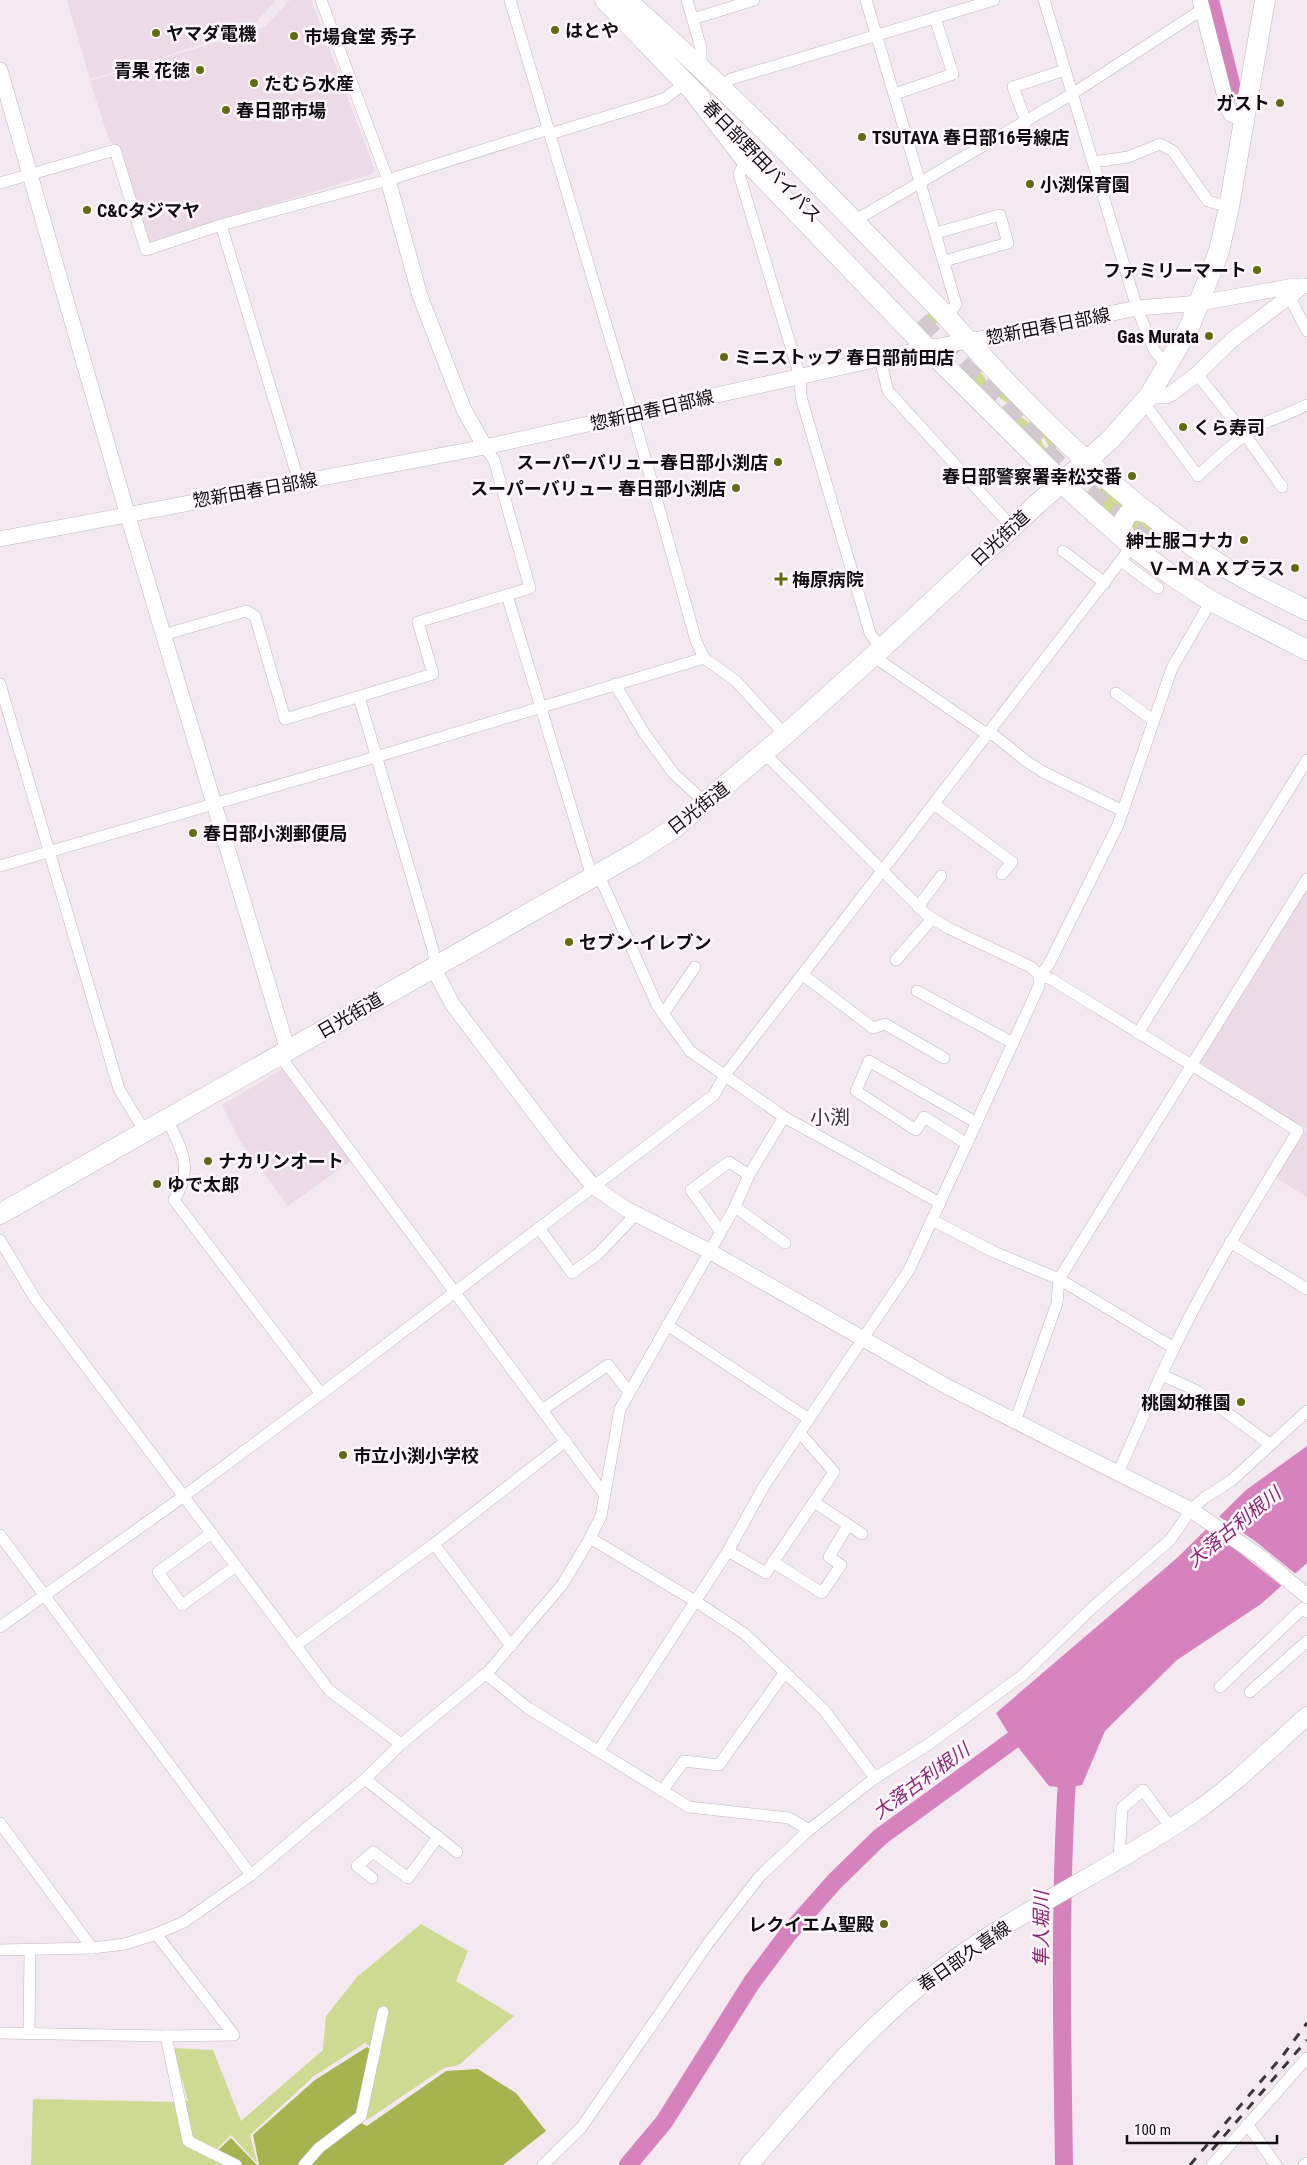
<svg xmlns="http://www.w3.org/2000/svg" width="1307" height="2165" viewBox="0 0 1307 2165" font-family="'Roboto Condensed','Noto Sans JP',sans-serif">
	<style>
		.built { fill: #ecdae6 }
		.green { fill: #ceda91 }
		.forest { fill: #a6b44f }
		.water { fill: #d582bd }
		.pier { fill: #f4e9f0 }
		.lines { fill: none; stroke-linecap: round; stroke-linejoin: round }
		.river { stroke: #d582bd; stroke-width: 18 }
		.highway-tunnel { stroke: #d2c8ce; stroke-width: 20; stroke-dasharray: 20 10; stroke-linecap: butt }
		.street-casing { stroke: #c1b6bd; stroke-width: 12 }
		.secondary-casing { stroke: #c1b6bd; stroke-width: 16 }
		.primary-casing { stroke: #c1b6bd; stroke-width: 19 }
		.highway-casing { stroke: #c1b6bd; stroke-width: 21 }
		.street { stroke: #fff; stroke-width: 11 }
		.secondary { stroke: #fff; stroke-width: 15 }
		.primary { stroke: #fff; stroke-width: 18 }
		.highway { stroke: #fff; stroke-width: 20 }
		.rail { stroke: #3c363a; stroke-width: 3; stroke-dasharray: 9 9; stroke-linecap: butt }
		.poi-dot { fill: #626b11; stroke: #fff7fc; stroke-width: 2 }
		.labels { text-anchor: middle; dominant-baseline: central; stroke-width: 5; stroke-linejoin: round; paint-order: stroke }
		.poi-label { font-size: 18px; font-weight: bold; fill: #100c0f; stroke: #fff7fc; text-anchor: start }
		.street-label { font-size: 18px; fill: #100c0f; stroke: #fff7fc }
		.water-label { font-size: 19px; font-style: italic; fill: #892773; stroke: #fff7fc }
		.quarter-label { font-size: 20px; fill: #3e353b; stroke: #fff7fc }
	</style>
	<rect width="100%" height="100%" fill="#f4e9f0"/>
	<g class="built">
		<polygon points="67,0 276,0 253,26 152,61 90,79"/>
		<polygon points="290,0 311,0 375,170 372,174 149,242 120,149 109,140 90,81 265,27"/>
		<polygon points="1307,887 1307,1197 1276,1178 1306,1129 1197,1062"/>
		<polygon points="284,1068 352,1160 288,1206 240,1141 222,1105"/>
	</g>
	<g class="green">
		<polygon points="933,309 940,323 916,326"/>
		<path d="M969,367C990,371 986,391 998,404C1006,412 1019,414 1028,422C1037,431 1043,444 1049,455L1044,459L958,369Z"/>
		<polygon points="989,374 1059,445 1054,449 1051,449 1037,427 1024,414 1000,398"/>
		<polygon points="1106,485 1129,502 1115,513 1114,517 1088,498"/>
		<polygon points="1131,516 1158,526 1142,545 1126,523"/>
		<polygon points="421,1924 468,1951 456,1981 514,2016 459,2065 444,2068 367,2120 362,2118 381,2053 365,2043 314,2076 250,2135 257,2163 231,2135 208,2158 229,2165 31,2165 33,2099 178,2102 188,2101 173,2048 213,2050 241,2121 323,2050 326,2016 357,1977"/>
	</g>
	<g class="forest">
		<polygon points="367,2047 376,2053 357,2121 367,2126 446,2071 478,2069 516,2093 546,2131 503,2165 259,2165 253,2135 315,2080"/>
		<polygon points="231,2138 257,2165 235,2165 211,2157"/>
	</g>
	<polygon class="water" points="1307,1446 1307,1563 1261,1604 1177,1660 1105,1731 1082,1785 1066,1788 1049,1786 1013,1741 996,1713 1177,1558 1246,1490"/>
	<polygon class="pier" points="1217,1515 1255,1541 1297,1575 1283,1587 1226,1542 1203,1528"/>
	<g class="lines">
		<g class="river">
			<polyline points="1210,0 1233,92"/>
			<polyline points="628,2165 664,2122 752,1982 788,1934 835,1881 880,1837 1031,1727"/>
			<path d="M1064,2165C1062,2031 1059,1897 1068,1764"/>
		</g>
		<polyline class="highway-tunnel" points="919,321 1071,478 1148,543"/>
		<defs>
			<g id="street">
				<polyline points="321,0 388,180"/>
				<polyline points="510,0 633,415 696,641 704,658 736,681 785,735"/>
				<polyline points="687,0 701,48 701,69"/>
				<polyline points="866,0 956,304 947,318"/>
				<polyline points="1044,0 1137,308 1154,350 1167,366"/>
				<polyline points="693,19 754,0"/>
				<polyline points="720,88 731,79 994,0"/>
				<polyline points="895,94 953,74 935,18"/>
				<polyline points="1026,122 1013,87 1065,70"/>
				<polyline points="550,134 664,99 685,83"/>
				<polyline points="746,160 739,174 800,377 801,397 870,633 881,649"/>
				<polyline points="1093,162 1128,157 1160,144 1173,151 1208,201 1229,207"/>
				<polyline points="0,183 115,150 146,250 221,225 388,180 549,129"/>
				<polyline points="854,221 1072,94 1203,9"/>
				<polyline points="221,225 299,482"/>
				<polyline points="936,233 1000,215 1008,243 944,261"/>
				<polyline points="1289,296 1307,331"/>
				<polyline points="880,359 888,391 1012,527"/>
				<polyline points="1197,374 1246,436 1282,487"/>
				<path d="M1142,405L1150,411L1198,476C1212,462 1247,431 1264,423C1279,417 1293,412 1307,405"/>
				<polyline points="1063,551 1105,583"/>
				<polyline points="1121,561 1158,588"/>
				<polyline points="507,595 592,877"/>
				<polyline points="163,635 246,611 255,616 285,719 433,674 418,622 530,588 494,460 485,447"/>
				<polyline points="873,656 988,735"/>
				<polyline points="0,684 119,1089 145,1132"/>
				<polyline points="615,684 644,733 674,774 706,803"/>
				<polyline points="1116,693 1153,720"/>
				<polyline points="359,697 433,950 435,965"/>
				<polyline points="990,732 1026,761 1043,772 1123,811"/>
				<path d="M764,753L927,915L948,928L1031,967L1040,976L1051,979C1133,1030 1216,1079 1298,1131C1255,1202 1210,1273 1174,1348C1154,1389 1137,1431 1118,1473"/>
				<polyline points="934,804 1012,862 1002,874"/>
				<polyline points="0,866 376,757 704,658"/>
				<polyline points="598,873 657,1005 690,1051 784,1117 940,1203"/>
				<polyline points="918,907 941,876"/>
				<polyline points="896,960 932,919"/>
				<polyline points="803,975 873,1028 885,1024 944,1058"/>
				<polyline points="917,991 1013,1043"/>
				<polyline points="663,1014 695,967"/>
				<polyline points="1138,1033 1307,760"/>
				<polyline points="280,1056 604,1494"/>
				<path d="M167,1119C182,1151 194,1167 174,1200L321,1394"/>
				<polyline points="967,1144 924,1117 916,1130 856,1091 869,1061 977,1123"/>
				<polyline points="735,1207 785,1243"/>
				<polyline points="932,1220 994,1252 1059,1279 1174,1348"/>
				<polyline points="539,1228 572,1273 598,1254 636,1214"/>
				<polyline points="720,1231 691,1190 729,1162 749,1175"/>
				<polyline points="0,1240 34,1297 329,1690 401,1744"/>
				<polyline points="1230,1242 1307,1289"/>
				<polyline points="667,1325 809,1419"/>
				<polyline points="1162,1375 1197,1391 1270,1444"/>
				<polyline points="542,1410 608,1365 629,1392"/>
				<polyline points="1015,1422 1057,1303 1059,1279 1307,879"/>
				<polyline points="814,1502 862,1534"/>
				<polyline points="212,1533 158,1572 182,1605 236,1566"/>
				<polyline points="0,1535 251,1875"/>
				<polyline points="590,1538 695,1601 745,1634 824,1710 875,1778"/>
				<polyline points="434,1544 511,1646"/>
				<polyline points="728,1551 766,1573 834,1472 800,1433"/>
				<polyline points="773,1562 822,1593 841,1565 829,1557 848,1525"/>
				<polyline points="0,1627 184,1496 321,1394 714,1095 725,1075 1132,546"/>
				<polyline points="295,1646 434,1544 566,1441"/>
				<polyline points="486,1674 528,1708 689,1807 789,1818 809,1830"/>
				<polyline points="1220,1687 1303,1608 1307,1612"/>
				<polyline points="1250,1692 1307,1641"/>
				<polyline points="599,1750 728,1551 764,1486 909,1270 1039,986 1040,976 1049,964 1118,825 1172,668 1211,601"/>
				<polyline points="365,1779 457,1852"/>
				<polyline points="662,1791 684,1761 719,1765 785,1672"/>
				<polyline points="0,1823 92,1948"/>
				<polyline points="1119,1859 1122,1808 1143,1790 1171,1828"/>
				<polyline points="372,1878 357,1866 373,1852 408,1878 438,1837"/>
				<polyline points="0,1950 92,1948 125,1944 156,1934 184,1922 251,1875 365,1779 401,1744 489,1671 562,1585 589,1540 601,1516 620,1409 735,1207 749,1175 784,1117"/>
				<polyline points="0,2033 166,2036 234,2035 156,1934"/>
				<polyline points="29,2034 30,1950"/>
				<polyline points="166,2036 188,2141 236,2165"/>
				<polyline points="1247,2124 1276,2165"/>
				<polyline points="304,2165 319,2148 361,2116 383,2012"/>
				<polyline points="543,2165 581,2128 709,1942 760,1876 809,1830 875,1778 929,1744 1023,1675 1092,1608 1170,1540 1191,1510 1204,1498 1231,1481 1307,1411"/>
				<polyline points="1212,2165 1307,2058"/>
				<polyline points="1304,2165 1307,2163"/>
			</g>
			<g id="secondary">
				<polyline points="1200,0 1228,109 1231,114 1245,121"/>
				<polyline points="0,70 127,513 288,1051"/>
				<polyline points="388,180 420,296 464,410 485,447"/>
				<polyline points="1149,396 1166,396 1172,393 1197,374 1232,340 1303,286"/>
				<polyline points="0,539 485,447 927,348 1032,330 1137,308 1200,303 1294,286 1304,286"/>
				<polyline points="435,965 438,977 453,1005 561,1148 594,1187 626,1209 709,1251 946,1386 1191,1510 1259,1556 1307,1596"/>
			</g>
			<path id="primary" d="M749,2165C808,2097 864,2029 936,1973C1016,1911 1109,1871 1192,1814C1234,1786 1270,1749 1307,1716"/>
			<g id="highway">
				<polyline points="605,0 701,99"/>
				<path d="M626,0C738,98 840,207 944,314C1023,403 1110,492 1210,558C1241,578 1274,594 1307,610"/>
				<polyline points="693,91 746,160 927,348 1080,500 1132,546 1171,575 1211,601 1307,650"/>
				<path d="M1130,543L1121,528C1127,508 1135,508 1152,515"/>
				<polyline points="0,1214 637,852 673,829 785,735 881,649 1036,505 1110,440 1149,396 1189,328 1219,251 1229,207 1265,0"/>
			</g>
		</defs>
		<use href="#street" class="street-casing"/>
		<use href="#secondary" class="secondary-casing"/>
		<use href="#primary" class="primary-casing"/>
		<use href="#highway" class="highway-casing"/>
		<use href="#street" class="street"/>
		<use href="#secondary" class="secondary"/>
		<use href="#primary" class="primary"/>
		<use href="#highway" class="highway"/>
		<g class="rail">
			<polyline points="1212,2150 1307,2040"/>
			<polyline points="1190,2165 1284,2054 1307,2023"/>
		</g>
	</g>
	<g class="poi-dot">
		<circle cx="555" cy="30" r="5"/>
		<circle cx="156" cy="33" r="5"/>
		<circle cx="294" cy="36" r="5"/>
		<circle cx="200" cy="70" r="5"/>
		<circle cx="254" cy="83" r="5"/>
		<circle cx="1280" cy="103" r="5"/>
		<circle cx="226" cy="110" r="5"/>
		<circle cx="862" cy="137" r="5"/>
		<circle cx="1030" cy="184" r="5"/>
		<circle cx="87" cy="210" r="5"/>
		<circle cx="1257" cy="270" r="5"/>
		<circle cx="1209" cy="336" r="5"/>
		<circle cx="724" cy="357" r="5"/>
		<circle cx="1183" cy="427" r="5"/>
		<circle cx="778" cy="462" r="5"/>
		<circle cx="1132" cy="476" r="5"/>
		<circle cx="736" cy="488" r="5"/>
		<circle cx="1244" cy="540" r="5"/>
		<circle cx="1295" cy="568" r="5"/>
		<path d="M778.5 571.5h5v5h5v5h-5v5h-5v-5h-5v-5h5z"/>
		<circle cx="193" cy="833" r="5"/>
		<circle cx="569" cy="942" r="5"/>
		<circle cx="208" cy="1161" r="5"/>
		<circle cx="157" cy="1184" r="5"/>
		<circle cx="1241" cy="1402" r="5"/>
		<circle cx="343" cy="1455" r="5"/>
		<circle cx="884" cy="1924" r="5"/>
	</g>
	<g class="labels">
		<g class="poi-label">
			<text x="565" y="30">はとや</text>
			<text x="166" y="33">ヤマダ電機</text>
			<text x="304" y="36">市場食堂 秀子</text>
			<text x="190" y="70" text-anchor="end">青果 花徳</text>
			<text x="264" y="83">たむら水産</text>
			<text x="1270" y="103" text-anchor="end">ガスト</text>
			<text x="236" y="110">春日部市場</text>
			<text x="872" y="137">TSUTAYA 春日部16号線店</text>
			<text x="1040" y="184">小渕保育園</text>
			<text x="97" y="210">C&amp;Cタジマヤ</text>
			<text x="1247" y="270" text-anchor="end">ファミリーマート</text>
			<text x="1199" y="336" text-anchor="end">Gas Murata</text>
			<text x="734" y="357">ミニストップ 春日部前田店</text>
			<text x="1193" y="427">くら寿司</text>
			<text x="768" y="462" text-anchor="end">スーパーバリュー春日部小渕店</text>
			<text x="1122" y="476" text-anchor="end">春日部警察署幸松交番</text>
			<text x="726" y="488" text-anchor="end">スーパーバリュー 春日部小渕店</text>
			<text x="1234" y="540" text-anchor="end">紳士服コナカ</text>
			<text x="1285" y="568" text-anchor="end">Ｖ―ＭＡＸプラス</text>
			<text x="792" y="579">梅原病院</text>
			<text x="203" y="833">春日部小渕郵便局</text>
			<text x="579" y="942">セブン-イレブン</text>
			<text x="218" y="1161">ナカリンオート</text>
			<text x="167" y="1184">ゆで太郎</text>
			<text x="1231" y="1402" text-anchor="end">桃園幼稚園</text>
			<text x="353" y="1455">市立小渕小学校</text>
			<text x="874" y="1924" text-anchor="end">レクイエム聖殿</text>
		</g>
		<g class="street-label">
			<text transform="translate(762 161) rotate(46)">春日部野田バイパス</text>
			<text transform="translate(1048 326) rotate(-11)">惣新田春日部線</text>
			<text transform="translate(652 410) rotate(-13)">惣新田春日部線</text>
			<text transform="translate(255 490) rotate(-10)">惣新田春日部線</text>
			<text transform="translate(1000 538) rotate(-43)">日光街道</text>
			<text transform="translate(698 808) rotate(-38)">日光街道</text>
			<text transform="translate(350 1015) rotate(-30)">日光街道</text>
			<text transform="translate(964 1956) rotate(-35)">春日部久喜線</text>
		</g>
		<g class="water-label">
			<text transform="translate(1234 1527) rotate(-39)">大落古利根川</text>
			<text transform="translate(921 1781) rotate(-36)">大落古利根川</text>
			<text transform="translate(1041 1929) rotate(-90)">隼人堀川</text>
		</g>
		<g class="quarter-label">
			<text x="830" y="1117">小渕</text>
		</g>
	</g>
	<path d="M1127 2135v8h150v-8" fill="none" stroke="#100c0f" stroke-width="2.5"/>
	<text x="1134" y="2135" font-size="15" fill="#100c0f" stroke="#fff7fc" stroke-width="4" paint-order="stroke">100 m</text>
</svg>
